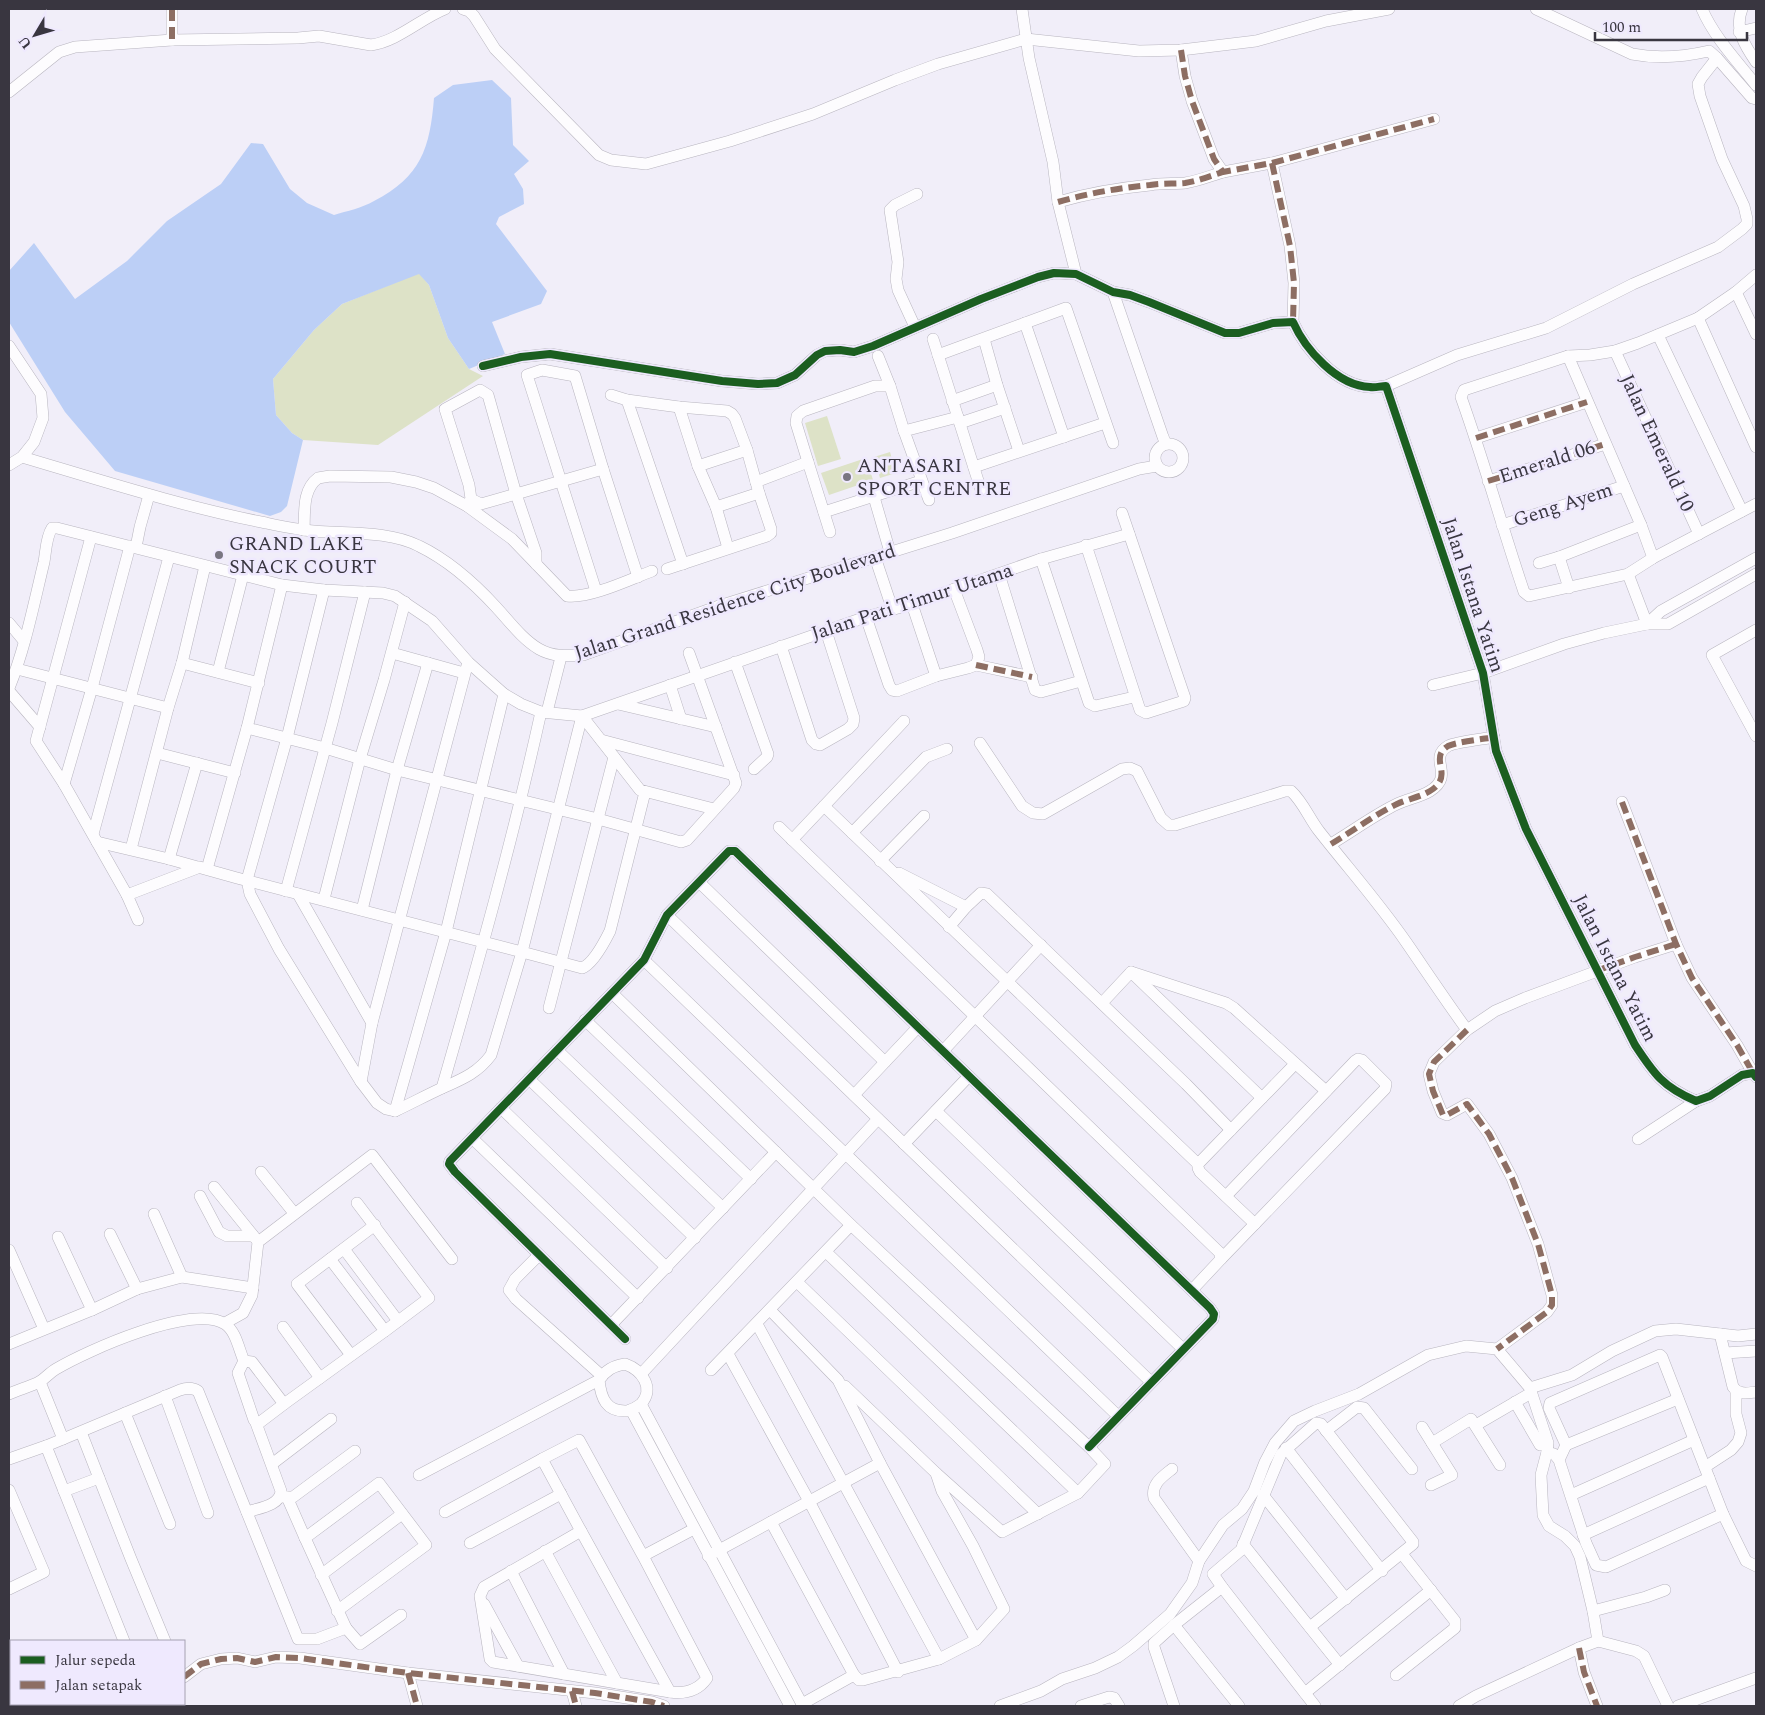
<svg xmlns="http://www.w3.org/2000/svg" width="1765" height="1715" viewBox="0 0 1765 1715" font-family="Spectral,serif">
	<style>
		.green { fill: #dde2c7 }
		.water { fill: #bccff6 }
		.lines { fill: none; stroke-linecap: round; stroke-linejoin: round }
		.minor-casing { stroke: #b8b5bf; stroke-width: 12 }
		.minor { stroke: #fdfcfe; stroke-width: 11 }
		.quiet { stroke: #8d6e63; stroke-width: 6; stroke-dasharray: 12 6; stroke-linecap: butt }
		.cycleway-casing { stroke: #efe9fe; stroke-width: 11 }
		.cycleway { stroke: #1b5e20; stroke-width: 8 }
		.poi-dot { fill: #797681; stroke: #efe9fe; stroke-width: 2 }
		.labels { text-anchor: middle; dominant-baseline: central; stroke-width: 5; stroke-linejoin: round; paint-order: stroke }
		.street-label { font-size: 20px; fill: #393640; stroke: #efe9fe }
		.poi-label { font-size: 20px; fill: #393640; stroke: #efe9fe; text-anchor: start }
	</style>
	<rect width="100%" height="100%" fill="#f1eef9"/>
	<g class="green">
		<polygon points="419,273 429,285 448,338 469,369 483,376 378,445 303,440 292,433 276,415 273,379 314,330 342,304"/>
		<polygon points="827,416 841,459 818,466 805,423"/>
		<polygon points="890,452 896,473 880,478 874,457"/>
		<polygon points="866,458 873,480 829,495 821,473"/>
	</g>
	<path class="water" d="M492,80L511,98L513,145L529,161L514,174L523,189L524,204L499,217L496,224L547,291L541,304L492,322L505,354L469,369L448,338L429,285L419,274L342,304L314,330L273,379L276,415L292,433L303,440L287,506L281,512L270,516L115,471L65,412L9,322V271L34,243L75,299L127,261L167,221L221,184L251,143L263,144L290,189L307,203L334,215C347,211 362,208 374,201C421,177 430,148 434,98L453,85Z"/>
	<g class="lines">
		<defs>
			<g id="minor">
				<polyline points="172,9 172,40"/>
				<polyline points="463,9 469,11 474,16 495,49 599,155 611,160 646,164 730,141 813,114 895,80 938,64 1026,39 1139,51 1181,50 1256,41 1326,21 1389,9"/>
				<polyline points="1022,9 1029,58 1053,162 1058,202 1076,274"/>
				<path d="M1536,9L1632,54C1658,59 1683,57 1709,51L1717,58L1752,98L1756,99"/>
				<path d="M1702,9C1714,37 1737,61 1756,85"/>
				<path d="M1742,9C1734,29 1745,46 1756,62"/>
				<polyline points="1739,32 1756,28"/>
				<polyline points="1181,50 1185,76 1192,101 1214,159 1223,172 1272,163 1434,119"/>
				<path d="M9,92L59,52L75,47L172,40L298,38L319,36L371,45C398,41 420,19 445,9"/>
				<polyline points="1272,163 1290,246 1294,283 1293,322"/>
				<path d="M1058,202C1089,193 1119,188 1150,185C1162,183 1174,184 1185,183C1198,181 1210,176 1223,172"/>
				<path d="M1756,275L1736,292L1698,318L1638,343L1615,351L1590,355L1568,356L1464,390L1461,397C1484,461 1502,527 1524,592L1529,596L1628,574L1653,558L1756,504"/>
				<polyline points="1113,292 1163,437 1166,444"/>
				<polyline points="1736,292 1756,334"/>
				<polyline points="1698,318 1756,447"/>
				<polyline points="1025,323 1064,437"/>
				<polyline points="915,327 898,290 896,279 898,262 890,210 895,205 917,194"/>
				<polyline points="1658,335 1742,511"/>
				<polyline points="933,339 981,490"/>
				<polyline points="984,339 997,385 1019,451"/>
				<polyline points="9,346 41,394 43,418 34,442 22,457 9,465"/>
				<polyline points="1615,351 1699,534"/>
				<polyline points="938,355 1066,308 1113,443"/>
				<polyline points="878,356 890,386"/>
				<polyline points="1568,356 1641,525 1653,558"/>
				<path d="M483,366L521,357L550,354L722,381L758,384L777,383L795,375L817,355L825,351L840,350L854,352L873,346L981,299L1038,277L1054,273L1076,274L1113,292L1130,295L1149,302L1225,333H1239L1273,323L1293,322C1305,349 1337,386 1370,387C1375,388 1381,386 1386,386L1483,673L1496,751L1526,829L1635,1045C1654,1074 1663,1087 1696,1101L1710,1096L1742,1075L1753,1073L1756,1077"/>
				<polyline points="1386,386 1457,355 1546,328 1633,284 1718,247 1742,229 1747,224 1747,219 1744,206 1722,159 1700,96 1698,84 1702,77 1717,58"/>
				<polyline points="611,395 627,400 679,407 727,411 732,414 735,418 747,450 759,493 771,529 771,533 767,536 667,569"/>
				<polyline points="627,400 683,564"/>
				<polyline points="952,401 997,385"/>
				<polyline points="679,407 698,466 716,507 728,548"/>
				<polyline points="960,423 1005,408"/>
				<polyline points="1476,438 1587,402"/>
				<circle cx="1169" cy="458" r="14"/>
				<path d="M22,457C103,481 184,507 266,523C279,526 291,528 304,530C340,535 386,529 419,546C448,560 474,583 496,607C509,621 522,639 539,649C553,657 567,656 583,655L719,606L952,533L1139,469L1157,466"/>
				<polyline points="808,462 796,423 797,416 803,411 875,386 890,386 904,431"/>
				<polyline points="698,466 747,450"/>
				<polyline points="974,467 1105,423"/>
				<polyline points="1488,481 1545,464 1605,444"/>
				<polyline points="756,482 808,462 830,532"/>
				<polyline points="874,497 890,552"/>
				<polyline points="929,500 904,431 958,417"/>
				<polyline points="467,506 471,499 469,485 445,409 480,390 488,395 516,494 481,504 471,499"/>
				<polyline points="716,507 759,493"/>
				<polyline points="824,512 921,481"/>
				<polyline points="1502,525 1624,486"/>
				<path d="M304,530C305,512 302,490 318,478L330,476L391,477L416,482L434,488L467,506L512,539L567,596C589,599 631,579 652,571"/>
				<polyline points="91,537 36,741 64,784 127,895 138,920"/>
				<polyline points="1086,545 1140,710 1146,713 1184,701 1185,698 1122,513"/>
				<polyline points="136,547 140,527 149,495"/>
				<polyline points="875,557 892,608"/>
				<polyline points="1559,557 1569,588"/>
				<polyline points="1041,559 1089,703 1095,706 1134,697"/>
				<polyline points="1539,563 1559,557 1641,525"/>
				<polyline points="536,564 536,553 516,494 603,469"/>
				<polyline points="999,574 1035,690 1041,692 1081,681"/>
				<polyline points="1628,574 1647,624"/>
				<polyline points="596,591 527,375 542,370 575,376 603,469 638,577"/>
				<polyline points="912,604 936,676"/>
				<polyline points="866,617 889,685 892,690 897,691 936,676 968,668 976,665 979,657 977,650 954,589"/>
				<polyline points="9,623 24,641"/>
				<polyline points="1647,624 1661,611 1756,558"/>
				<polyline points="1756,630 1712,655 1756,736"/>
				<polyline points="781,646 812,740 816,744 820,745 848,729 853,724 854,718 826,631"/>
				<polyline points="392,653 464,673"/>
				<polyline points="735,662 768,754 767,757 754,769"/>
				<polyline points="182,663 259,683"/>
				<polyline points="976,665 1032,677"/>
				<polyline points="17,669 168,708"/>
				<polyline points="218,672 243,575"/>
				<polyline points="670,685 681,719"/>
				<polyline points="1433,685 1483,673 1564,644 1604,633 1647,624 1668,624 1756,574"/>
				<path d="M9,688C25,649 34,603 44,562C46,551 46,537 52,528H57L282,585L324,590L383,593L395,596L432,621L468,662L504,694L521,704L541,712L582,716L640,790L714,809"/>
				<polyline points="9,691 40,727"/>
				<polyline points="618,704 716,727"/>
				<polyline points="547,712 561,657"/>
				<polyline points="247,728 325,748 397,770 598,819 681,842 687,840 734,788 736,783 689,653"/>
				<polyline points="601,740 734,775"/>
				<path d="M980,743L1022,806L1033,813L1043,814L1122,769L1130,768L1137,771L1161,818L1169,825H1175L1285,791H1291C1303,802 1309,818 1319,831C1348,868 1379,903 1406,942C1426,971 1446,1001 1467,1030"/>
				<polyline points="157,753 235,773"/>
				<polyline points="64,784 92,688 130,546"/>
				<path d="M645,792L610,931C605,941 593,964 582,968L522,952L582,716L866,617L912,604L1041,559L1129,534"/>
				<polyline points="1622,802 1676,944 1692,978 1737,1045 1753,1073"/>
				<polyline points="824,806 1198,1164"/>
				<polyline points="779,827 1220,1253 1221,1259 1192,1290"/>
				<polyline points="852,833 926,757 947,749"/>
				<polyline points="93,834 169,557"/>
				<polyline points="792,840 904,721"/>
				<path d="M97,842L169,859L237,878L522,952L491,1055C477,1074 460,1080 440,1089C425,1096 410,1104 395,1111L386,1109L377,1103L361,1082L279,949L250,894L247,880L287,738L324,590"/>
				<path d="M1331,844C1353,831 1374,815 1397,804C1408,799 1420,797 1430,791C1456,775 1427,759 1448,746C1456,742 1484,739 1494,737"/>
				<polyline points="131,849 168,708 182,663 205,566"/>
				<polyline points="169,859 197,763"/>
				<polyline points="880,861 924,816"/>
				<polyline points="207,869 247,728 282,585"/>
				<polyline points="899,873 966,907"/>
				<polyline points="699,882 885,1062"/>
				<polyline points="286,891 332,723 365,592"/>
				<polyline points="298,894 372,1023"/>
				<polyline points="127,895 200,867"/>
				<polyline points="324,899 360,759 384,680 405,602"/>
				<polyline points="362,910 397,770 428,663"/>
				<polyline points="667,915 1151,1382"/>
				<polyline points="949,927 966,907 981,893 987,894 1186,1084 1231,1130"/>
				<polyline points="644,960 1118,1416"/>
				<polyline points="1131,972 1226,1003 1234,1008 1326,1091"/>
				<polyline points="612,993 851,1225 1089,1447 1105,1464 1078,1493 1002,1532 936,1473 942,1491 973,1546 1004,1609 976,1640 939,1659 863,1680 859,1680 854,1675 802,1704"/>
				<polyline points="1102,1003 1131,972 1262,1098"/>
				<polyline points="549,1008 614,757"/>
				<polyline points="585,1020 751,1179"/>
				<polyline points="557,1050 723,1208"/>
				<polyline points="943,1051 1041,945"/>
				<polyline points="529,1079 695,1238"/>
				<polyline points="361,1082 372,1023 468,662"/>
				<path d="M442,1088C478,963 513,839 541,712"/>
				<polyline points="854,1095 918,1027"/>
				<polyline points="501,1108 667,1268"/>
				<polyline points="395,1111 446,932 504,694"/>
				<polyline points="936,1111 1183,1349"/>
				<polyline points="472,1138 638,1298"/>
				<polyline points="1638,1139 1696,1101"/>
				<polyline points="904,1144 969,1076"/>
				<polyline points="261,1172 294,1213"/>
				<polyline points="214,1187 256,1239"/>
				<polyline points="200,1196 219,1232 227,1236 253,1236"/>
				<polyline points="357,1203 429,1298 385,1331"/>
				<polyline points="154,1214 182,1277"/>
				<polyline points="1255,1224 1200,1172 1198,1168 1198,1164 1295,1064"/>
				<polyline points="110,1234 137,1289"/>
				<polyline points="58,1237 92,1310"/>
				<polyline points="344,1249 398,1321"/>
				<polyline points="9,1250 44,1329"/>
				<polyline points="826,1252 1078,1493"/>
				<polyline points="539,1255 515,1279 509,1290 516,1299 602,1376"/>
				<polyline points="1221,1259 1385,1089 1386,1084 1362,1060 1358,1059 1355,1061 1226,1196"/>
				<polyline points="797,1282 1038,1514"/>
				<polyline points="225,1323 243,1313 252,1295 258,1242 372,1155 452,1259"/>
				<polyline points="757,1324 939,1659"/>
				<polyline points="611,1325 776,1152"/>
				<polyline points="283,1327 320,1378"/>
				<path d="M1720,1334L1733,1387C1739,1395 1747,1393 1756,1392"/>
				<polyline points="625,1339 455,1172 449,1164 450,1161 644,960 667,915 729,851 735,851 1210,1308 1214,1314 1213,1319 1089,1447"/>
				<polyline points="9,1344 92,1310 137,1289 182,1277 253,1288"/>
				<polyline points="1497,1349 1547,1312 1552,1305 1552,1295 1538,1244 1512,1178 1489,1134 1467,1104 1447,1115 1442,1113 1433,1091 1429,1074 1434,1062 1467,1030 1495,1011 1525,998 1635,957 1676,944"/>
				<polyline points="1725,1353 1756,1351"/>
				<polyline points="728,1354 809,1501 898,1672"/>
				<polyline points="351,1355 297,1284 375,1225"/>
				<path d="M625,1364C642,1370 655,1388 641,1404C637,1407 631,1410 627,1411C606,1412 601,1398 599,1380C606,1370 613,1366 625,1364Z"/>
				<polyline points="711,1370 851,1225"/>
				<polyline points="642,1373 878,1119"/>
				<path d="M40,1382L63,1439L180,1390C186,1388 192,1387 198,1391L298,1639H317L346,1628L360,1644L401,1615"/>
				<polyline points="845,1386 936,1473"/>
				<polyline points="1530,1388 1572,1375 1612,1351 1655,1331 1676,1329 1738,1336 1756,1334"/>
				<path d="M9,1394C18,1390 28,1387 37,1383C44,1380 49,1373 56,1369C86,1351 193,1303 225,1324C236,1331 239,1350 244,1361L238,1373L254,1420L259,1423L284,1404L252,1362L244,1361"/>
				<polyline points="165,1396 208,1513"/>
				<polyline points="1515,1402 1540,1445"/>
				<polyline points="284,1404 385,1331 330,1259"/>
				<polyline points="641,1404 803,1706"/>
				<polyline points="631,1410 790,1706"/>
				<polyline points="125,1413 170,1524"/>
				<polyline points="1476,1425 1531,1393"/>
				<polyline points="1422,1427 1452,1475 1431,1485"/>
				<polyline points="1326,1431 1357,1407 1364,1408 1412,1469"/>
				<polyline points="63,1439 46,1446 64,1491 99,1478 81,1432"/>
				<polyline points="1432,1443 1471,1419 1500,1465"/>
				<polyline points="1566,1445 1678,1399"/>
				<polyline points="1286,1448 1382,1571"/>
				<polyline points="1547,1452 1554,1454 1559,1460 1586,1543 1596,1565 1606,1567 1723,1514 1662,1357 1660,1355 1550,1403 1549,1408 1566,1445 1559,1460"/>
				<polyline points="9,1459 46,1446"/>
				<polyline points="880,1463 976,1640"/>
				<polyline points="272,1464 331,1419"/>
				<polyline points="1705,1467 1731,1450 1738,1442 1741,1433 1736,1414 1736,1391"/>
				<path d="M1172,1469C1162,1477 1151,1484 1154,1498L1199,1561"/>
				<polyline points="419,1475 599,1380"/>
				<polyline points="99,1478 131,1559 165,1641"/>
				<polyline points="9,1490 44,1572 9,1589"/>
				<polyline points="64,1491 124,1641"/>
				<polyline points="1263,1495 1346,1599"/>
				<polyline points="1571,1495 1694,1440"/>
				<polyline points="281,1497 293,1497 355,1451"/>
				<polyline points="287,1497 305,1538"/>
				<path d="M247,1512C259,1508 280,1506 281,1491L256,1423"/>
				<polyline points="445,1512 542,1459"/>
				<polyline points="1723,1514 1746,1561 1756,1566"/>
				<polyline points="771,1522 854,1675"/>
				<polyline points="581,1531 484,1587 480,1596 490,1659 493,1662 670,1692"/>
				<polyline points="1583,1535 1709,1478"/>
				<polyline points="470,1543 561,1494"/>
				<polyline points="1243,1544 1340,1665"/>
				<polyline points="545,1551 617,1683"/>
				<path d="M643,1556L707,1678C698,1691 685,1694 670,1692L581,1531L542,1459L579,1440L643,1556L694,1529"/>
				<polyline points="708,1556 880,1463 838,1380 770,1310"/>
				<polyline points="511,1571 564,1674"/>
				<polyline points="321,1575 402,1514"/>
				<polyline points="484,1604 518,1666"/>
				<polyline points="337,1611 426,1545 379,1483 305,1538 346,1628"/>
				<polyline points="1593,1611 1646,1597 1665,1590"/>
				<polyline points="1174,1625 1239,1706"/>
				<polyline points="1310,1627 1413,1544 1413,1542 1321,1424 1316,1423 1281,1454 1241,1550 1213,1574 1222,1587 1315,1706"/>
				<polyline points="1579,1648 1584,1672 1597,1706"/>
				<polyline points="408,1673 417,1706"/>
				<polyline points="9,1674 11,1675"/>
				<polyline points="1396,1675 1455,1628 1455,1621 1402,1554"/>
				<polyline points="184,1677 201,1664 221,1659 237,1658 255,1662 276,1657 300,1658 408,1673 595,1693 652,1702 664,1706"/>
				<polyline points="572,1691 576,1706"/>
				<polyline points="1305,1693 1431,1590"/>
				<polyline points="142,1704 142,1706"/>
				<polyline points="1000,1706 1041,1691 1062,1679 1095,1668 1118,1657 1133,1646 1170,1614 1192,1583 1199,1561 1223,1525 1242,1509 1254,1491 1265,1462 1275,1443 1294,1421 1315,1411 1359,1394 1428,1355 1466,1346 1497,1349 1530,1388 1548,1443 1547,1452 1541,1475 1543,1515 1549,1526 1565,1536 1575,1546 1580,1557 1593,1611 1598,1641 1636,1651 1644,1656 1668,1706"/>
				<polyline points="1081,1706 1109,1697 1114,1698 1119,1706"/>
				<polyline points="1174,1706 1154,1647 1154,1643 1174,1625 1222,1587"/>
				<polyline points="1459,1706 1476,1696 1579,1648 1598,1641"/>
				<polyline points="1678,1706 1756,1678"/>
			</g>
		</defs>
		<use href="#minor" class="minor-casing"/>
		<use href="#minor" class="minor"/>
		<g class="quiet">
			<polyline points="172,9 172,40"/>
			<polyline points="1181,50 1185,76 1192,101 1214,159 1223,172 1272,163 1434,119"/>
			<polyline points="1272,163 1290,246 1294,283 1293,322"/>
			<path d="M1058,202C1089,193 1119,188 1150,185C1162,183 1174,184 1185,183C1198,181 1210,176 1223,172"/>
			<polyline points="1476,438 1587,402"/>
			<polyline points="1488,481 1545,464 1605,444"/>
			<polyline points="976,665 1032,677"/>
			<polyline points="1622,802 1676,944 1692,978 1737,1045 1753,1073"/>
			<path d="M1331,844C1353,831 1374,815 1397,804C1408,799 1420,797 1430,791C1456,775 1427,759 1448,746C1456,742 1484,739 1494,737"/>
			<polyline points="1596,971 1635,957 1676,944"/>
			<polyline points="1467,1030 1434,1062 1429,1074 1433,1091 1443,1115 1447,1115 1467,1104 1489,1134 1512,1178 1538,1244 1552,1295 1552,1305 1547,1312 1497,1349"/>
			<polyline points="1579,1648 1584,1672 1597,1706"/>
			<polyline points="408,1673 417,1706"/>
			<polyline points="184,1677 201,1664 221,1659 237,1658 255,1662 276,1657 300,1658 408,1673 595,1693 652,1702 664,1706"/>
			<polyline points="572,1691 576,1706"/>
			<polyline points="142,1704 142,1706"/>
		</g>
		<defs>
			<g id="cycleway">
				<path d="M483,366L521,357L550,354L722,381L758,384L777,383L795,375L817,355L825,351L840,350L854,352L873,346L981,299L1038,277L1054,273L1076,274L1113,292L1130,295L1149,302L1225,333H1239L1273,323L1293,322C1305,349 1337,386 1370,387C1375,388 1381,386 1386,386L1483,673L1496,751L1526,829L1635,1045C1654,1074 1663,1087 1696,1101L1710,1096L1742,1075L1753,1073L1756,1077"/>
				<polyline points="625,1339 455,1172 449,1164 450,1161 644,960 667,915 729,851 735,851 1210,1308 1214,1314 1213,1319 1089,1447"/>
			</g>
		</defs>
		<use href="#cycleway" class="cycleway-casing"/>
		<use href="#cycleway" class="cycleway"/>
	</g>
	<g class="poi-dot">
		<circle cx="847" cy="477" r="5"/>
		<circle cx="219" cy="555" r="5"/>
	</g>
	<g class="labels">
		<g class="street-label">
			<text transform="translate(1657 443) rotate(65)">Jalan Emerald 10</text>
			<text transform="translate(1547 462) rotate(-18)">Emerald 06</text>
			<text transform="translate(1563 505) rotate(-18)">Geng Ayem</text>
			<text transform="translate(1473 595) rotate(72)">Jalan Istana Yatim</text>
			<text transform="translate(735 602) rotate(-18)">Jalan Grand Residence City Boulevard</text>
			<text transform="translate(912 602) rotate(-18)">Jalan Pati Timur Utama</text>
			<text transform="translate(1615 968) rotate(63)">Jalan Istana Yatim</text>
		</g>
		<g class="poi-label">
			<text x="857" y="466">ANTASARI<tspan x="857" dy="23">SPORT CENTRE</tspan></text>
			<text x="229" y="544">GRAND LAKE<tspan x="229" dy="23">SNACK COURT</tspan></text>
		</g>
	</g>
	<rect width="1765" height="1715" fill="none" stroke="#393640" stroke-width="20"/>
	<rect x="10" y="1640" width="175" height="65" fill="#efe9fe" stroke="#a6a1b2"/>
	<rect x="20" y="1656" width="25" height="8" fill="#1b5e20" stroke="#a6a1b2"/>
	<text x="55" y="1665" font-size="15" fill="#393640">Jalur sepeda</text>
	<rect x="20" y="1681" width="25" height="8" fill="#8d6e63" stroke="#a6a1b2"/>
	<text x="55" y="1690" font-size="15" fill="#393640">Jalan setapak</text>
	<g transform="translate(35 35) rotate(232)" stroke="#efe9fe" stroke-width="4" paint-order="stroke">
	<path d="M0-4L9 19L0 12L-9 19Z" fill="#393640"/>
	<text y="-8" font-size="14" font-weight="bold" text-anchor="middle" fill="#393640">U</text>
	</g>
	<path d="M1595 32v8h152v-8" fill="none" stroke="#393640" stroke-width="2.5"/>
	<text x="1602" y="32" font-size="15" fill="#393640" stroke="#efe9fe" stroke-width="4" paint-order="stroke">100 m</text>
</svg>
